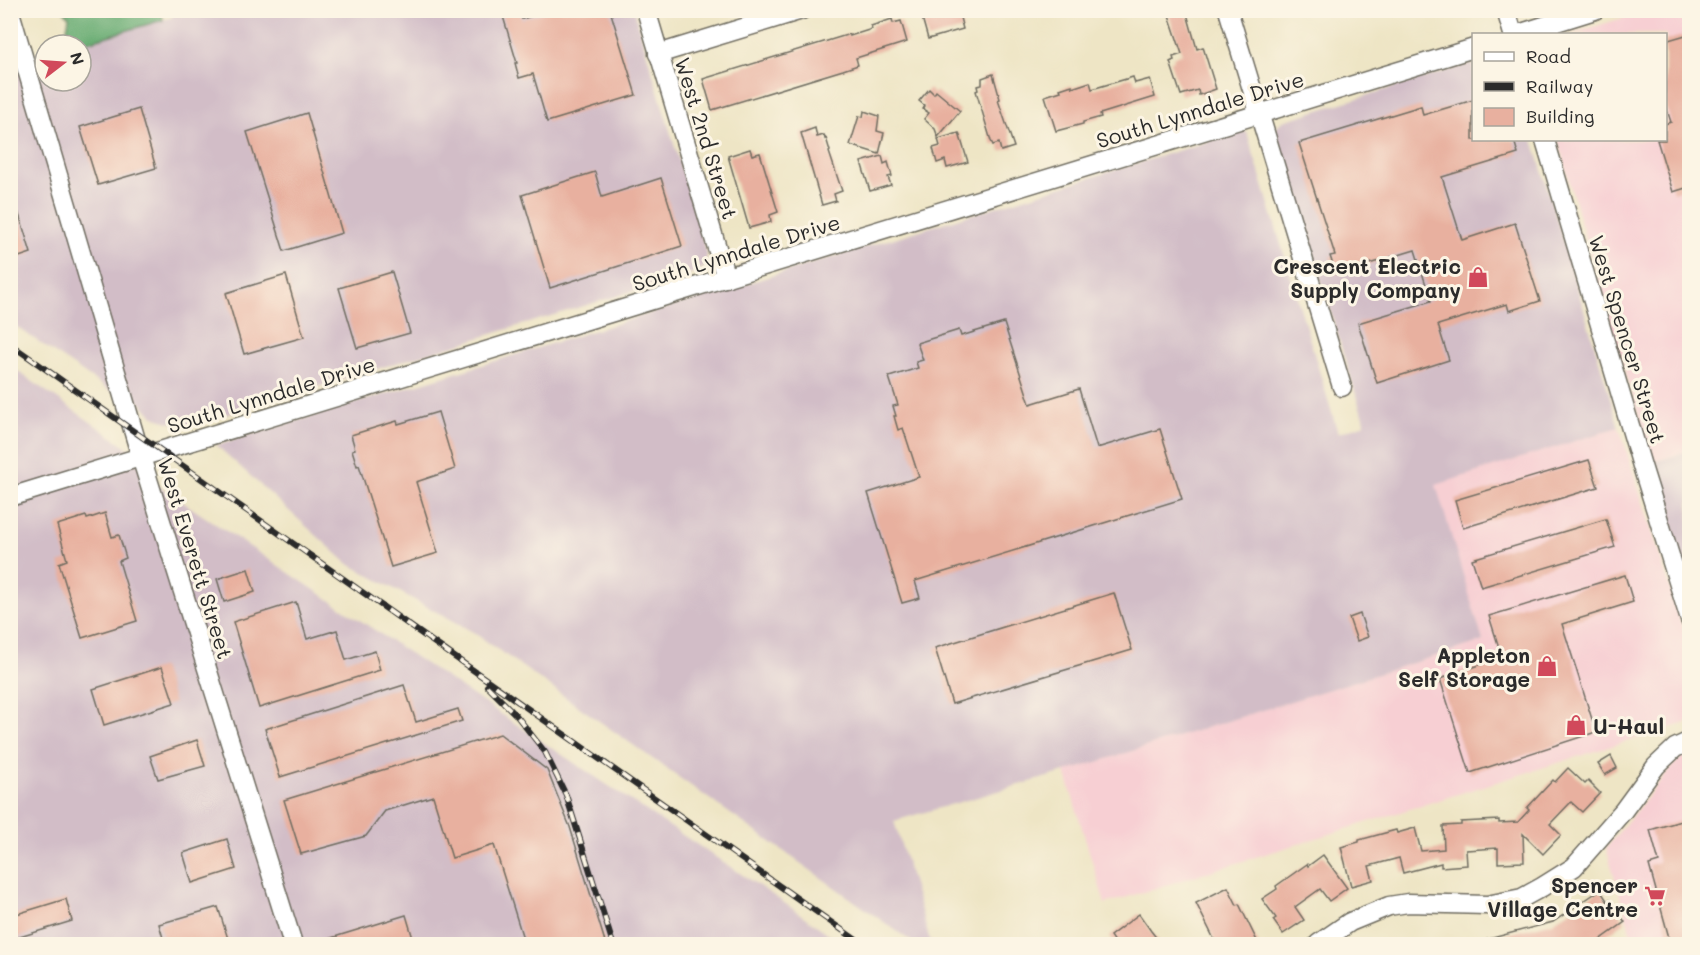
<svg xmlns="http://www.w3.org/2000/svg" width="1700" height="955" viewBox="0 0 1700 955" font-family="Mali,sans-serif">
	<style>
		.built { fill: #f7cfd3 }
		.industrial { fill: #d2bdc7 }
		.forest { fill: #68ac72; stroke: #4a6c4e; stroke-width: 1.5 }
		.building { fill: #e8b09f }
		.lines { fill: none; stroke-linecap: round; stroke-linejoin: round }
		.minor-casing { stroke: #6f6c61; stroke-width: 21 }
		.minor { stroke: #fff; stroke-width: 18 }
		.rail-casing { stroke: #2b2b2b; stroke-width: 6 }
		.rail { stroke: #fcf5e5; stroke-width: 4; stroke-dasharray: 11; stroke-linecap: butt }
		.labels { text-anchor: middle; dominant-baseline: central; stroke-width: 6; stroke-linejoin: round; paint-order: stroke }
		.street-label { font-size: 21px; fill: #2b2b2b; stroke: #fcf5e5 }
		.poi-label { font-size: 21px; font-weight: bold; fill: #2b2b2b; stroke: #fcf5e5; text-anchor: end }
	</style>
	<rect width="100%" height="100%" fill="#fcf5e5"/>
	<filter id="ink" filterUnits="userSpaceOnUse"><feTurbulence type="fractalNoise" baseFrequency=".0167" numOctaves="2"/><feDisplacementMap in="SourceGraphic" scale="12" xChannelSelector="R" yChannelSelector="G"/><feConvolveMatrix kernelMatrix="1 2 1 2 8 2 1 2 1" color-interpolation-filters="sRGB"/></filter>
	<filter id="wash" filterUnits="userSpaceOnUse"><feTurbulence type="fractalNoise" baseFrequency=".008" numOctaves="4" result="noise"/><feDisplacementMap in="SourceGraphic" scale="24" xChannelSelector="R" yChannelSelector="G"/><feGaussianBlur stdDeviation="1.35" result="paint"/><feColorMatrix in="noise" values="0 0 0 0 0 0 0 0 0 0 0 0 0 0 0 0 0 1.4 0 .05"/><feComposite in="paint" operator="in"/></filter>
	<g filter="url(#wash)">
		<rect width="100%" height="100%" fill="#eee5c5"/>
		<g class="built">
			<polygon points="1646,11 1689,11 1689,451 1652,462 1578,214 1558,140 1666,140 1666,34 1570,34"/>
			<polygon points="1619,427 1689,648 1689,722 1105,904 1065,772 1483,641 1435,485"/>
			<polygon points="1689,753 1689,944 1634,944 1606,848 1669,770 1677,761"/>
		</g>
		<g class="industrial">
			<polygon points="171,11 634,11 707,254 705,266 699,271 186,427 159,419 153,416 141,403 110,391 11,323 10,48 15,63 45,54 45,81 81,81 81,45 77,45 173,17"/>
			<polygon points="1473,63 1474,140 1533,140 1619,427 1436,485 1483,641 1065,772 894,821 931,944 915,944 473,632 347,563 216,445 492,362 1242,131 1247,132 1338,433 1365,424 1275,131 1278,125 1283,121"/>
			<polygon points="10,366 141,457 148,479 780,900 843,944 11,944"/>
			<polygon points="1689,451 1689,620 1642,466"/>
		</g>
		<polygon class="forest" points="64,11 162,11 163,20 77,45 64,45 69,17"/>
		<g id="blocks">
			<g class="building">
				<polygon points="510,10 519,10 522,19 551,10 610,10 636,95 547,122 533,74 519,78 515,63 517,63 502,13"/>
				<polygon points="926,10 958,10 963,29 928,39 921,14 926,13"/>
				<polygon points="1174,10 1186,10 1197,49 1203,47 1216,89 1199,95 1198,90 1181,95 1170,62 1174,60 1173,57 1182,54 1168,12"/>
				<polygon points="892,19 893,23 901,21 907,42 856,58 858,65 843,70 712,110 703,79 850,34 850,36 872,29 871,26"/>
				<polygon points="1689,34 1689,187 1673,192 1657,140 1665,140 1665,124 1671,122 1665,104 1665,41"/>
				<polygon points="993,74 1000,99 998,100 1014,147 1001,151 999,143 993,145 991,141 976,91 978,90 977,86 982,85 982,78"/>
				<polygon points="1133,77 1135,83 1150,79 1155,97 1100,114 1101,117 1083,122 1083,124 1056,131 1045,96 1061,91 1060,89 1072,85 1072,88 1090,82 1092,89"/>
				<polygon points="929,89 934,94 936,91 960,111 938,137 935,129 924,119 929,113 923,109 925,106 919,101"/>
				<polygon points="1473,100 1473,140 1514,140 1518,154 1442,177 1462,240 1515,223 1540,301 1509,311 1507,304 1438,325 1449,360 1377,383 1358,323 1431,301 1415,250 1336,274 1330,256 1335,255 1299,143 1421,106 1423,115"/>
				<polygon points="139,109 156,168 98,185 80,127"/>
				<polygon points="864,111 879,116 877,131 884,133 879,154 850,145 859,116 863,117"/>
				<polygon points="307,113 342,233 284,251 247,132"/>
				<polygon points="815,128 817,137 824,135 825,139 826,138 830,151 829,152 842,191 834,194 836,201 822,205 801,133"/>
				<polygon points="959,133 968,162 947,168 945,160 937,163 933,148 940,146 938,139"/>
				<polygon points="750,149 752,155 760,153 778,212 770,215 771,222 749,228 728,156"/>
				<polygon points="882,156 884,164 888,162 892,176 888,177 891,185 870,191 861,162"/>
				<polygon points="595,172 602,197 661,178 682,246 550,288 522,195"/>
				<polygon points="13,195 31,253 10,260 10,196"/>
				<polygon points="392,272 410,333 357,348 339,288"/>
				<polygon points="286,275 304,337 244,354 226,293"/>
				<polygon points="1004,323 1030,404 1079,389 1097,448 1160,429 1182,499 915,581 920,598 902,603 868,493 919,477 903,428 898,430 894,416 896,416 893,406 898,405 889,377 918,368 916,362 923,360 917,343 959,330 961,336"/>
				<polygon points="438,412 455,469 416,482 438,553 391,567 359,465 357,466 352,450 355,449 351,435 397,421 398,424"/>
				<polygon points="1589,460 1598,487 1463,528 1455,500"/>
				<polygon points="105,513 112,537 119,535 126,558 119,561 137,621 82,638 59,563 67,560 57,525 86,516 87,519"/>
				<polygon points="1606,519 1615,547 1481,587 1472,559"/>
				<polygon points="248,569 255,592 224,602 217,579"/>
				<polygon points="1625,575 1633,602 1562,624 1596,732 1470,773 1440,679 1502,657 1489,616"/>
				<polygon points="1114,593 1132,650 952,704 935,648"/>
				<polygon points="296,602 307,639 337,630 346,660 375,651 380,670 259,708 233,622"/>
				<polygon points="1360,614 1368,637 1357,641 1349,618"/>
				<polygon points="162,667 174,703 104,725 93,689"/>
				<polygon points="404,685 416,722 458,709 462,721 280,777 265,729"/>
				<polygon points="500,734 547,770 570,827 606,945 525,945 494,845 452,858 433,796 385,811 366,836 301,854 284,800"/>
				<polygon points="197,740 205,766 158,779 150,756"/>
				<polygon points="1611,756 1617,768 1605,775 1598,764"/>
				<polygon points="1568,768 1585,784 1588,781 1600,793 1582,812 1571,802 1550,824 1561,835 1543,854 1523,834 1524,862 1498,863 1498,848 1466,850 1467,865 1441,867 1441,863 1403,873 1399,858 1369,866 1373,880 1351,886 1341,847 1359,842 1359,840 1396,830 1397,833 1415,828 1421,851 1444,849 1443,826 1461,825 1461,822 1499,820 1499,823 1518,822 1529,810 1527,808 1553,780 1555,782"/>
				<polygon points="1681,821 1689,852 1689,945 1671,945 1649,865 1659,862 1650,830"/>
				<polygon points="227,839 236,869 192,883 183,853"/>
				<polygon points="1323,855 1347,888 1329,901 1320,889 1295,907 1304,920 1283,934 1273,920 1276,918 1262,899 1277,889 1276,886 1307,864 1308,866"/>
				<polygon points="1228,887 1237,905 1239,904 1259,945 1217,945 1196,903"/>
				<polygon points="1600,890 1608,902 1610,900 1625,922 1593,945 1482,945 1481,941 1553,922"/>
				<polygon points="66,899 72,921 10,940 10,916"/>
				<polygon points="218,907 229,942 221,945 165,945 159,924"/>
				<polygon points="1139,914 1151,931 1162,945 1116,945 1110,936"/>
				<polygon points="406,915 415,945 319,945 318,942"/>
			</g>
		</g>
	</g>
	<g filter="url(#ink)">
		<use href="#blocks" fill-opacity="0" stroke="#6f6c61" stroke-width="1.5"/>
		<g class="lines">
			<defs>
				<g id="minor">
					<polyline points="646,10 726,278"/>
					<polyline points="1228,10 1342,387"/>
					<polyline points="1506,10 1513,34"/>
					<polyline points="10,12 141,457 293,944"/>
					<polyline points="1518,34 1595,10"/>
					<polyline points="658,54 802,10"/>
					<polyline points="1545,140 1642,466 1690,620"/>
					<polyline points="10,497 1474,48"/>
					<polyline points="1318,944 1350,922 1389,906 1408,903 1487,905 1522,898 1542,887 1574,867 1623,811 1656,766 1675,748 1690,741"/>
				</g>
			</defs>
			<use href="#minor" class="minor-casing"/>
			<use href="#minor" class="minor"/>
			<defs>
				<g id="rail">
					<polyline points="10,344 862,944"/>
					<polyline points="487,686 516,715 545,752 566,795 613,944"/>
				</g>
			</defs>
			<use href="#rail" class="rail-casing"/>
			<use href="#rail" class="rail"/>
		</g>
	</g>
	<defs>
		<symbol id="shop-bare" viewBox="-9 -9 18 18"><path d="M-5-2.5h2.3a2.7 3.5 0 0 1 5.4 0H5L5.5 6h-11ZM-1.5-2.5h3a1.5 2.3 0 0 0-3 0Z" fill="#d1495b" stroke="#fcf5e5" stroke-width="2.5" paint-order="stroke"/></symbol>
		<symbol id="supermarket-bare" viewBox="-9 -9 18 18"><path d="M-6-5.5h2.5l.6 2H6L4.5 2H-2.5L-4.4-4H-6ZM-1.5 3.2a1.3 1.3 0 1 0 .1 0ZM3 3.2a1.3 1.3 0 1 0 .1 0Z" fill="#d1495b" stroke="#fcf5e5" stroke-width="2.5" paint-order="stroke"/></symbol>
	</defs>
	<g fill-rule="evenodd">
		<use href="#shop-bare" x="1463" y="262" width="30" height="30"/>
		<use href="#shop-bare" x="1532" y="651" width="30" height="30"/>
		<use href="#shop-bare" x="1561" y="710" width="30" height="30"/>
		<use href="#supermarket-bare" x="1640" y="881" width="30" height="30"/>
	</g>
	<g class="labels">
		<g class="street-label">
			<text transform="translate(1200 109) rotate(-17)">South Lynndale Drive</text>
			<text transform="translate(707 138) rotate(73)">West 2nd Street</text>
			<text transform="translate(736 252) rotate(-17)">South Lynndale Drive</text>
			<text transform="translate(1628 339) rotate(73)">West Spencer Street</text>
			<text transform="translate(271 394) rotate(-17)">South Lynndale Drive</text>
			<text transform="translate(196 558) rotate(73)">West Everett Street</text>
		</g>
		<g class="poi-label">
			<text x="1461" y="265">Crescent Electric<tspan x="1461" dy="24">Supply Company</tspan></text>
			<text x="1530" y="654">Appleton<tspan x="1530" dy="24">Self Storage</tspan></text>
			<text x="1593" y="725" text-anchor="start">U-Haul</text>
			<text x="1638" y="884">Spencer<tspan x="1638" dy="24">Village Centre</tspan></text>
		</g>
	</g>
	<rect width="1700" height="955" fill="none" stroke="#fcf5e5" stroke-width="36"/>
	<rect x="1472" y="33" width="195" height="108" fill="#fcf5e5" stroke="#a8a49b" stroke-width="1.5"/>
	<rect x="1484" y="52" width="30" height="9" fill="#ffffff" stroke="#a8a49b" stroke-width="1.5"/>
	<text x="1526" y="63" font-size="18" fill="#2b2b2b">Road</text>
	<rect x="1484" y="82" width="30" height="9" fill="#2b2b2b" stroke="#a8a49b" stroke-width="1.5"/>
	<text x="1526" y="93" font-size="18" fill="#2b2b2b">Railway</text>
	<rect x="1484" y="108" width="30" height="18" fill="#e8b09f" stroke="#a8a49b" stroke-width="1.5"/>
	<text x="1526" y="123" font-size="18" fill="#2b2b2b">Building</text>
	<g transform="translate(63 63) rotate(73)"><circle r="28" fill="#fcf5e5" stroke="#a8a49b" stroke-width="1.5"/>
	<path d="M0-4.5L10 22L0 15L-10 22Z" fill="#d1495b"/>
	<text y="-9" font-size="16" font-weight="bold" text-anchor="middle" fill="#2b2b2b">N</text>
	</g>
</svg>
